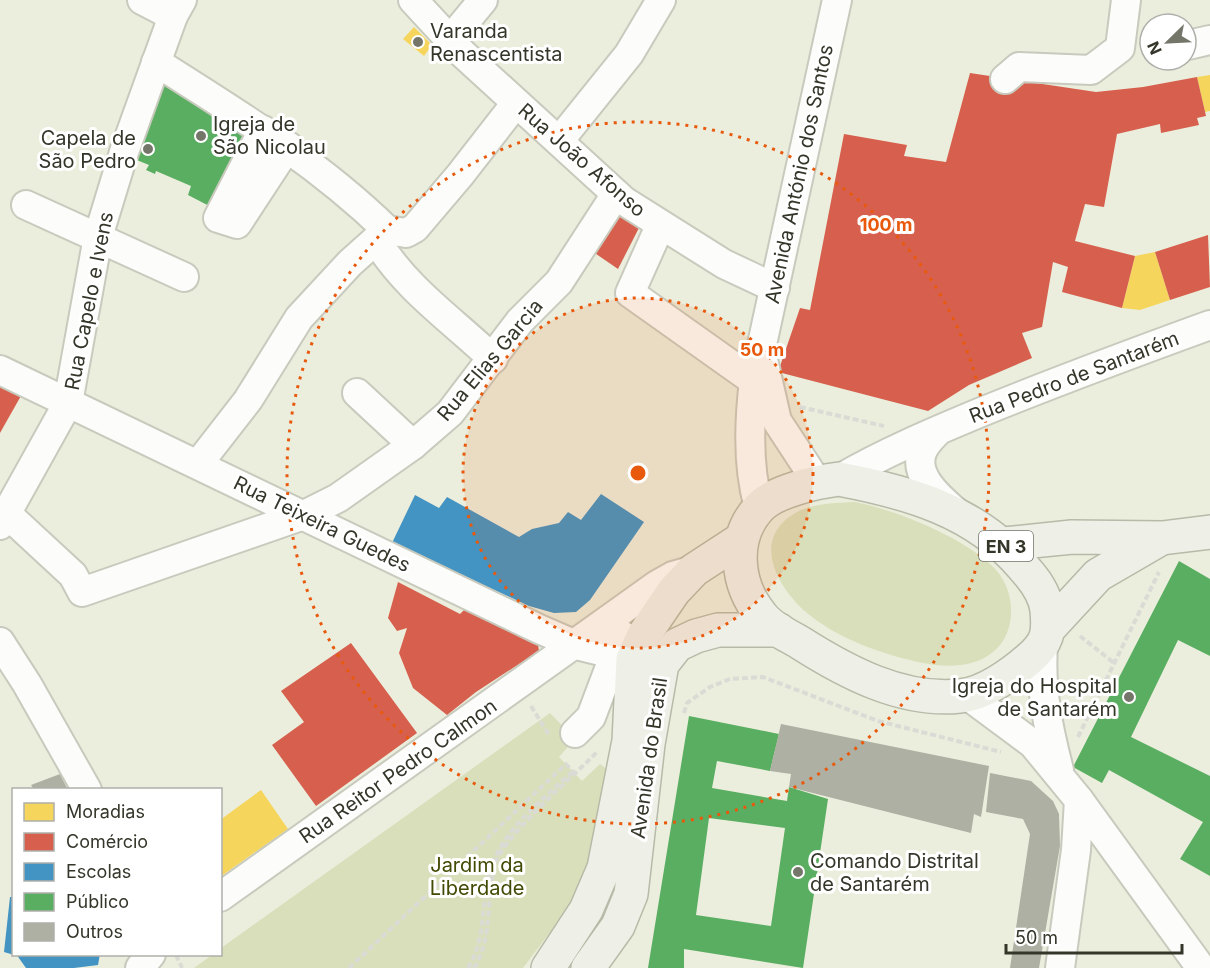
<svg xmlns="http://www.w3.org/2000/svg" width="1210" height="968" viewBox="0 0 1210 968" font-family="Inter,sans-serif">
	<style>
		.green { fill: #d9dfba }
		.homes { fill: #f6d55c }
		.shops { fill: #d6604d }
		.schools { fill: #4393c3 }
		.public { fill: #5aae61; fill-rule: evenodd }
		.building { fill: #adb0a2 }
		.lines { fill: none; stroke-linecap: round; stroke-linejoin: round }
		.minor-casing { stroke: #c8cabd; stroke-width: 32 }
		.major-casing { stroke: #b7baa7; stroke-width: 36 }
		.path { stroke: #dadbd5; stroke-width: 4; stroke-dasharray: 6 3; stroke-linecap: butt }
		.minor { stroke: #fcfcfa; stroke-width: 28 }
		.major { stroke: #eef0e8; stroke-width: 33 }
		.ring { fill: none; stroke: #e8590c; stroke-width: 3; stroke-dasharray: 3 6 }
		.poi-dot { fill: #747669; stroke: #fff; stroke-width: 2 }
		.labels { text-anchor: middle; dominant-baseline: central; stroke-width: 6; stroke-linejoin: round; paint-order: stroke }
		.shield { fill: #fff; stroke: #71726a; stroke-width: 1.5 }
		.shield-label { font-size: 18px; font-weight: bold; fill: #34362a }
		.poi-label { font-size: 20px; fill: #34362a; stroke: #fff; text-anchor: start }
		.street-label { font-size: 20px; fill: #34362a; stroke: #fff }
		.park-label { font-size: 20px; fill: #434a03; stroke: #fff }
		.centre { fill: #e8590c; stroke: #fff; stroke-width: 3 }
		.ring-label { font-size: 18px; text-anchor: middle; font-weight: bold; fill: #e8590c; stroke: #fff; stroke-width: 6; stroke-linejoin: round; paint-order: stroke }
	</style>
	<rect width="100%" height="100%" fill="#ebeedd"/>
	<g class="green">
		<path d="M855,502C896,510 969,539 997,571C1017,595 1017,637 989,655C971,668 943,667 923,663C884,655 838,639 807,613C776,586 750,538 797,512C813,503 837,503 855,502Z"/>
		<polygon points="550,713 575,739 559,757 582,781 600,764 609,771 601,822 582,890 523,968 194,968 212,955 220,954 221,948"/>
	</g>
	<g class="homes">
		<polygon points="414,27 432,45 424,56 403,39"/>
		<polygon points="1210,75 1210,111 1205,112 1197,77"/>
		<polygon points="1155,252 1170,300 1140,310 1122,308 1135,256"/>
		<polygon points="261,790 288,829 220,877 220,820"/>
	</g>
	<g class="shops">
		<polygon points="970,73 1096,92 1143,87 1197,77 1206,116 1197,118 1199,125 1161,133 1160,124 1117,134 1104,207 1085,204 1075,241 1135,256 1122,308 1062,292 1068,267 1053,262 1042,327 1022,333 1032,358 969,385 928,411 778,372 800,308 810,310 844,134 907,145 904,156 946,162"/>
		<polygon points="617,199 643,220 618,269 586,247"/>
		<polygon points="1208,235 1210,287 1170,300 1155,252"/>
		<polygon points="0,383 22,394 0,433"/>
		<polygon points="398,582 460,614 464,610 537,638 539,651 476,692 447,715 413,688 399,653 407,628 397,631 388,618"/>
		<polygon points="351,643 417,733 316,806 272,745 304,722 281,691"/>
	</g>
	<g class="schools">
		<polygon points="601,494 644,522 590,600 576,612 554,613 529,606 392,543 415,495 439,508 447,497 519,537 532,529 559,523 568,512 581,520"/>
		<polygon points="10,897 14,897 14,955 4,952"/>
		<polygon points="16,954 100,954 98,965 74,968 26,968"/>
	</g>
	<g class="public">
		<polygon points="171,74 253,126 215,209 188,195 191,186 156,171 155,174 146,170 149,165 127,156 138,129"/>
		<polygon points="1179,561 1210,579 1210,656 1178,640 1131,737 1210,776 1210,876 1180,859 1203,822 1109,770 1102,783 1073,767"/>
		<path d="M689,716L779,734L770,771L717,761L712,788L787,801L789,787L828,799L803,968L684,949V968H648ZM709,818L785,828L771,926L696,915Z"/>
	</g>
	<g class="building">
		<polygon points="781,724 989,766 981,817 974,814 971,833 789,787 791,774 770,771"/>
		<polygon points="990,773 1031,781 1053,801 1059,814 1060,846 1039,968 1010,968 1030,834 1023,819 986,812"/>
		<polygon points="60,774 68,790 34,790 31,785"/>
	</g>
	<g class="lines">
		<defs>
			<g id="minor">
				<polyline points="142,0 173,16"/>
				<polyline points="413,0 462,53 624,201 724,264 775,288"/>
				<polyline points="450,40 483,0"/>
				<polyline points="1188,45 1210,40"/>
				<path d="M156,62C238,114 317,162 387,230"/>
				<polyline points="1005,79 1019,67 1091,70 1120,48 1126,0"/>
				<polyline points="263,130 218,218 237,224 288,146"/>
				<polyline points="559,141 629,54 661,0"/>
				<polyline points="26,205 184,277"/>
				<polyline points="660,226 630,293 754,381"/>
				<polyline points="387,230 406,233 415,228 460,175 516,103"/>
				<path d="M376,240C407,290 451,319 493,359"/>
				<polyline points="764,364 777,421 817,482"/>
				<polyline points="0,370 539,629 576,645 633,659"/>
				<polyline points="357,393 413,445"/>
				<path d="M938,431C933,436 926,443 923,450C911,475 941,499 957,513"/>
				<polyline points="199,463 248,400 299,318 350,263 387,230"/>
				<path d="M839,479C884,453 931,433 979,413C1055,382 1133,353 1210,325"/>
				<path d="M759,507C747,467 749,422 754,381L837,0"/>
				<polyline points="7,514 73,575 82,592 304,515 338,498 413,445 450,413 520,321 559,282 616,194"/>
				<polyline points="0,525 68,403 98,237 124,152 173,16 182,0"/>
				<polyline points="0,642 27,684 87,790"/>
				<path d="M1043,646C1040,689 1048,728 1059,770"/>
				<polyline points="967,695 1033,744 1079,800 1201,968"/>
				<polyline points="575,733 591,717 622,635"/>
				<polyline points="220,897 657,585 673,576 694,570"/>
				<polyline points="140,968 151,954"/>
				<polyline points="1060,968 1076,850 1079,800"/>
			</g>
			<g id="major">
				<path d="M839,479C908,492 976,511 1023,567C1034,579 1045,593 1047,610C1049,633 1048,642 1030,658C1012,674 984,694 960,696C902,702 846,672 799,642C787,635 771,628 762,616C736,585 731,539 759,508C774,491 817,482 839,479Z"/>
				<polyline points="1004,544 1072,537 1162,538 1210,532"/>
				<polyline points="1049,628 1098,575 1160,539"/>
				<polyline points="548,968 586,910 604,868 629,741 633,659 644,635 674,591 694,570 740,540"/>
				<polyline points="588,968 618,926 631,894 648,744 662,664 677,645 696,636 718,630 779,630"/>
			</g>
		</defs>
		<use href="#minor" class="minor-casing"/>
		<use href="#major" class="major-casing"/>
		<g class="path">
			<polyline points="800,407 884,426"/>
			<polyline points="1080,636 1114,663"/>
			<polyline points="531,706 549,735"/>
			<polyline points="684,713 687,703 710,687 730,679 763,677 878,721 1001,752"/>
			<polyline points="1078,737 1159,572"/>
			<polyline points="176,955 182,968"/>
			<polyline points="349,968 566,764 575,774"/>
			<path d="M468,968C484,942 482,912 487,883C495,835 539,803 573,771"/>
			<path d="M474,968C494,936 485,897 496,862C505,835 575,775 598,751"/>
		</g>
		<use href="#minor" class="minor"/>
		<use href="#major" class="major"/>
	</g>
	<circle cx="638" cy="473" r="175" fill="#e8590c" fill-opacity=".12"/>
	<g class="ring">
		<circle cx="638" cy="473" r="175"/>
		<circle cx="638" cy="473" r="351"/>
	</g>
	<g class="poi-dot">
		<circle cx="418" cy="42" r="6"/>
		<circle cx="201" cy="136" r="6"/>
		<circle cx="148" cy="149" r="6"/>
		<circle cx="1129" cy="697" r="6"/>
		<circle cx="798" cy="872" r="6"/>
	</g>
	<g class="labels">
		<rect class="shield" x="979" y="531" width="54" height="30" rx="4.5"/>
		<g class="shield-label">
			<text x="1006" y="546">EN 3</text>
		</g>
		<g class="poi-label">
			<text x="430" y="31">Varanda<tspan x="430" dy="23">Renascentista</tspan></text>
			<text x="213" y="124">Igreja de<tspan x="213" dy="23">São Nicolau</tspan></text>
			<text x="136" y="138" text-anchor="end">Capela de<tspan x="136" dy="23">São Pedro</tspan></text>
			<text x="1117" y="686" text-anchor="end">Igreja do Hospital<tspan x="1117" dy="23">de Santarém</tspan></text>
			<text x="810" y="861">Comando Distrital<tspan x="810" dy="23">de Santarém</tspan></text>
		</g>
		<g class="street-label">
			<text transform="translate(582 160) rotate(41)">Rua João Afonso</text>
			<text transform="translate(799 174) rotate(-78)">Avenida António dos Santos</text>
			<text transform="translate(89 301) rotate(-79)">Rua Capelo e Ivens</text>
			<text transform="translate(490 360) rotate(-50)">Rua Elias Garcia</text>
			<text transform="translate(1074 377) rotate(-21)">Rua Pedro de Santarém</text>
			<text transform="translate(322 524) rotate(26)">Rua Teixeira Guedes</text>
			<text transform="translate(649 758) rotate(-82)">Avenida do Brasil</text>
			<text transform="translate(398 771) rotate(-35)">Rua Reitor Pedro Calmon</text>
		</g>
		<g class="park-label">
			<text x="477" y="865">Jardim da<tspan x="477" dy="23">Liberdade</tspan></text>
		</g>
	</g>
	<circle cx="638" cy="473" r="9" class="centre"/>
	<g class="ring-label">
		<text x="886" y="231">100 m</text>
		<text x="762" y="356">50 m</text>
	</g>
	<rect x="12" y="788" width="210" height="168" fill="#ffffff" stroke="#aeafaa" stroke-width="1.5"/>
	<rect x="24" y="803" width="30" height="18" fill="#f6d55c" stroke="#aeafaa" stroke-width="1.5"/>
	<text x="66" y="818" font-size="18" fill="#34362a">Moradias</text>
	<rect x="24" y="833" width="30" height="18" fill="#d6604d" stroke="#aeafaa" stroke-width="1.5"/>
	<text x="66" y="848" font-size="18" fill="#34362a">Comércio</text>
	<rect x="24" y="863" width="30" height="18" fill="#4393c3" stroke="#aeafaa" stroke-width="1.5"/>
	<text x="66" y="878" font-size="18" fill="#34362a">Escolas</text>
	<rect x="24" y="893" width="30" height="18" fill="#5aae61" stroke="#aeafaa" stroke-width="1.5"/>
	<text x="66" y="908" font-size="18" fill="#34362a">Público</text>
	<rect x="24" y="923" width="30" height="18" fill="#adb0a2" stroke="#aeafaa" stroke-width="1.5"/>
	<text x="66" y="938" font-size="18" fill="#34362a">Outros</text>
	<g transform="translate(1168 42) rotate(246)"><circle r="28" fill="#ffffff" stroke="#aeafaa" stroke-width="1.5"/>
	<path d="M0-4.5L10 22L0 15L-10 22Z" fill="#747669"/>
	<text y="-9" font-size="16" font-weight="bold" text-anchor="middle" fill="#34362a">N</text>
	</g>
	<path d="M1006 944v9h176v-9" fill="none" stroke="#34362a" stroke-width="3"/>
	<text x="1015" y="944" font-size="18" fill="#34362a" stroke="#ffffff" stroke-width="4.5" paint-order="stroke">50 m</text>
</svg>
